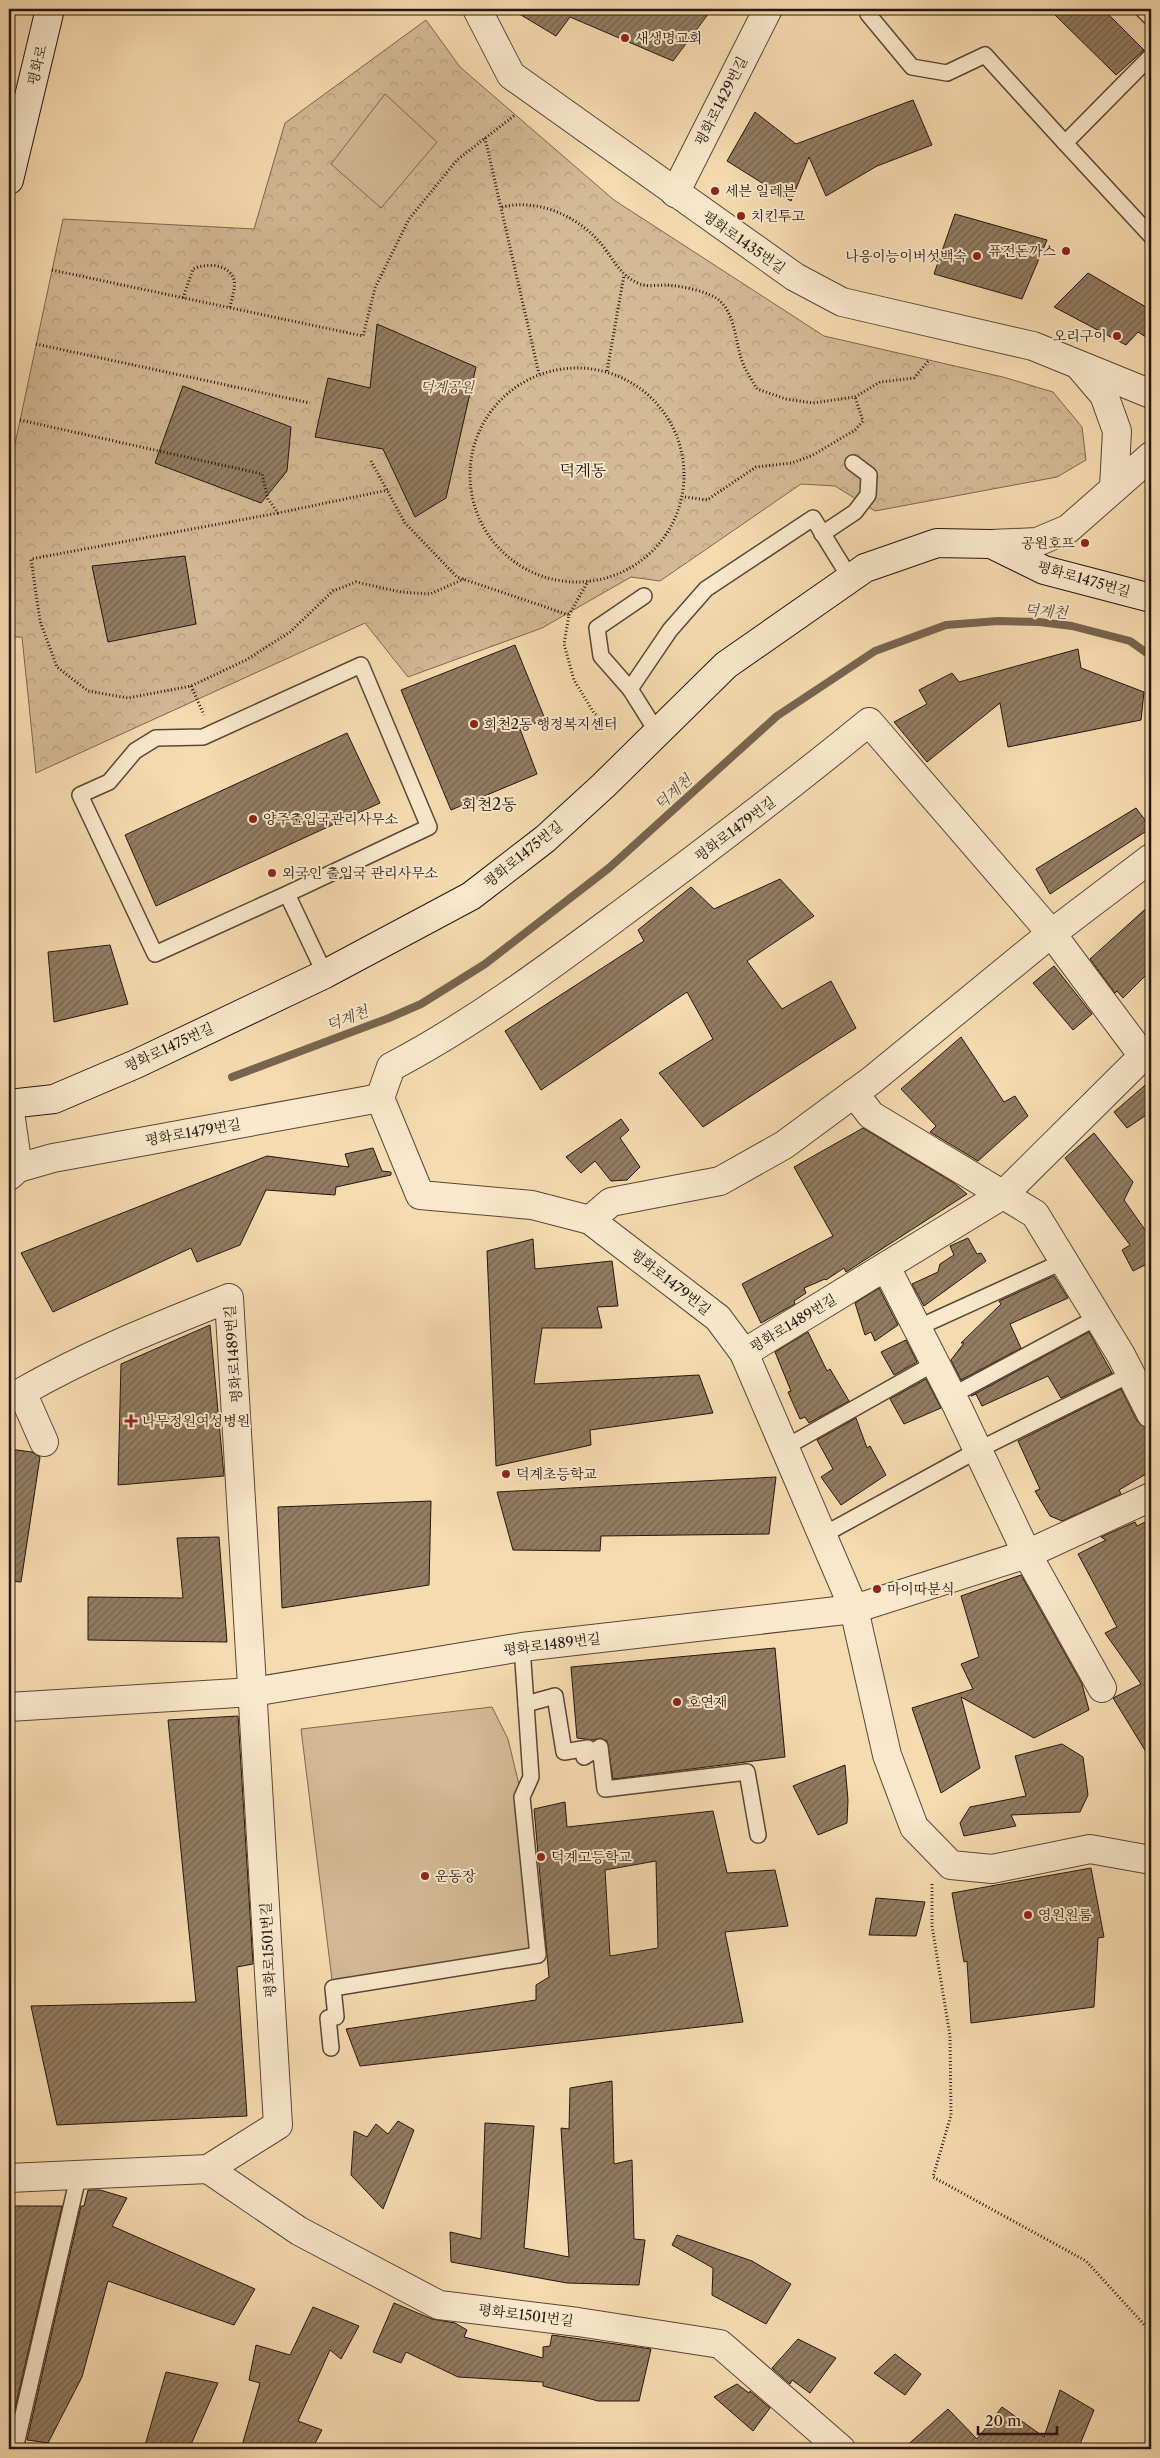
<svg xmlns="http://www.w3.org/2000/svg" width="1160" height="2458" viewBox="0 0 1160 2458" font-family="'Libre Caslon Text','Noto Serif KR',serif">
	<defs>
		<pattern id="park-crowns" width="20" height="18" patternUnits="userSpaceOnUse" patternTransform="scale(1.25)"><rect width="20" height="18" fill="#d3b994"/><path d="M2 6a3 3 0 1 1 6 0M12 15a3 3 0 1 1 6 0" fill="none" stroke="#b59e7e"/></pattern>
		<pattern id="building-hatch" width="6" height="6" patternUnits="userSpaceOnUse" patternTransform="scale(1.25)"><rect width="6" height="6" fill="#927c62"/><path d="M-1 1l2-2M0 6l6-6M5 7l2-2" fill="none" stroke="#77644f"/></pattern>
	</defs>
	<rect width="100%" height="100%" fill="#f6dbb0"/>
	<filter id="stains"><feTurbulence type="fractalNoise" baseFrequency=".004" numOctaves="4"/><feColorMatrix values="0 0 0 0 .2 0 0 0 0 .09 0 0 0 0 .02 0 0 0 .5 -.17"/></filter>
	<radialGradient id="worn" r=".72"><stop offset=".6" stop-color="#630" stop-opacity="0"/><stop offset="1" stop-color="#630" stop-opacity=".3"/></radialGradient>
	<path fill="url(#park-crowns)" stroke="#7c6751" d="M426 20 460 67 614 200 824 336 1003 377 1053 392 1082 427 1086 460 1057 477 875 511 835 486 801 484 660 581 631 577 542 628 408 677 365 623 36 773 22 637H9V472L63 219 254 229 285 123Z"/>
	<g fill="#d3b994" stroke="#7c6751">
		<path d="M385 94 437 142 381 208 331 164Z"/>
		<path d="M492 1707 508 1739 522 1797 538 1955 333 1988 301 1729Z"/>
	</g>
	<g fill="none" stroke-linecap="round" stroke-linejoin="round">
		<path stroke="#78644e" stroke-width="8" d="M232 1077 389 1018 421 1004 485 964 609 868 777 716 875 651 946 625 998 621 1039 622 1072 626 1130 641 1151 656"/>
	</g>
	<g fill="url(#building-hatch)" stroke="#26150e" fill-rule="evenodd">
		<path d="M511 9H712L673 61 570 17 556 36Z"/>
		<path d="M1049 9H1103L1144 50 1116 75Z"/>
		<path d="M913 100 932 145 877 166 826 196 809 157 791 201 727 161 755 112 796 144Z"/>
		<path d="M955 214 1047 240 1022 299 934 274Z"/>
		<path d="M1088 273 1151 310V340L1138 332 1126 345 1054 307Z"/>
		<path d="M377 324 476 367 446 498 415 517 383 449 315 437 328 378 370 388Z"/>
		<path d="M183 386 291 427 287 471 261 503 155 463Z"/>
		<path d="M185 556 196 624 108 642 92 566Z"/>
		<path d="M515 645 545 719 520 729 537 774 451 810 401 690Z"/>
		<path d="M1078 649 1081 668 1144 692 1141 720 1008 747 1000 703 927 762 894 722 927 704 919 690 952 673 959 682Z"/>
		<path d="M347 733 380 803 156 906 125 835Z"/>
		<path d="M1136 808 1151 828 1050 894 1036 869Z"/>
		<path d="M780 879 814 916 747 961 782 1009 831 981 856 1028 703 1127 659 1073 713 1039 687 992 541 1090 505 1031 644 941 638 930 691 887 714 909Z"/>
		<path d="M1151 904V970L1123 998 1117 991 1115 993 1090 959Z"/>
		<path d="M110 945 128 1004 54 1022 48 952Z"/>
		<path d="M1054 966 1092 1014 1073 1030 1033 983Z"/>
		<path d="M961 1037 1004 1102 1015 1096 1028 1116 978 1161 930 1132 936 1126 901 1089Z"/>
		<path d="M1151 1080V1112L1127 1128 1114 1112Z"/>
		<path d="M621 1119 629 1130 620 1138 640 1167 627 1180 611 1181 595 1161 581 1173 566 1157Z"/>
		<path d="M863 1128 954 1183 967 1194 846 1272 844 1268 826 1280 825 1279 804 1288 806 1293 794 1301 795 1304 761 1323 742 1284 833 1236 794 1167Z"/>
		<path d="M1094 1133 1133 1182 1124 1200 1148 1234 1151 1233V1274L1145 1265 1133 1271 1122 1250 1130 1245 1065 1158Z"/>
		<path d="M373 1148 382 1171 391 1172V1175L336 1187 335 1195 266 1190 240 1245 197 1262 191 1248 53 1312 21 1253 267 1156 349 1167 345 1154Z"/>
		<path d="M968 1238 977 1254 981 1253 986 1261 924 1306 912 1284 938 1272 940 1264 954 1255 950 1246Z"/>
		<path d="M533 1239 535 1269 612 1261 618 1306 597 1307 602 1328H542L534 1384 699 1375 713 1413 590 1430 591 1445 496 1466 487 1251Z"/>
		<path d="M1054 1276 1068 1298 1010 1324 1021 1348 961 1380 951 1360 964 1343H961L1001 1304 999 1301Z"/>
		<path d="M879 1288 898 1325 875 1341 871 1332 865 1335 855 1303Z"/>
		<path d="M210 1325 224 1476 118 1485 121 1364Z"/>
		<path d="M808 1332 827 1371 830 1369 849 1401 809 1423 805 1417 800 1419 788 1392 791 1391 775 1352Z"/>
		<path d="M1089 1332 1112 1373 1061 1398 1048 1376 982 1406 976 1394 971 1396Z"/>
		<path d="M906 1340 917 1362 894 1375 881 1352Z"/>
		<path d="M926 1379 941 1408 904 1424 890 1399Z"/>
		<path d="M1121 1389 1137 1421 1147 1429 1151 1438V1471L1119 1490 1121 1494 1062 1521 1050 1516 1035 1491 1040 1489 1018 1441Z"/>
		<path d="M856 1418 867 1448 870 1446 886 1475 841 1505 821 1477 833 1469 817 1440Z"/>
		<path d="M9 1449 32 1452 40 1457 21 1582 9 1581Z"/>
		<path d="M776 1477 769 1534 601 1536 600 1551 513 1550 497 1492Z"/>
		<path d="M431 1501 429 1585 282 1608 278 1507Z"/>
		<path d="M1151 1519V1760L1113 1698 1141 1684 1105 1633 1117 1627 1078 1554 1106 1540 1101 1537 1135 1522 1137 1526Z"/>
		<path d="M219 1537 227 1642 88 1640V1597L183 1598 177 1538Z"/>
		<path d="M1021 1575 1082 1684 1089 1710 1034 1738 961 1697 980 1768 941 1793 912 1708 973 1689 961 1664 979 1657 961 1596Z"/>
		<path d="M775 1648 785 1757 613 1779 607 1741 600 1738 593 1740 577 1738 571 1667Z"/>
		<path d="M238 1716 253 1964 237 1967 247 2116 57 2125 31 2006 196 2002 168 1720Z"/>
		<path d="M1062 1744 1083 1757 1088 1795 1080 1812 1011 1815 1016 1826 964 1836 960 1823 970 1807 1026 1796 1015 1756Z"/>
		<path d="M845 1765 848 1800 847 1823 818 1835 793 1786Z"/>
		<path d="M565 1802 567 1827 713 1811 727 1873 775 1870 788 1926 725 1932 743 2022 360 2066 346 2029 536 2000V1985L549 1977 534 1809ZM656 1861 658 1948 610 1956 605 1870Z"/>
		<path d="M1091 1868 1104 1937 1098 1938 1094 2007 971 2023 967 1961 964 1962 952 1893Z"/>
		<path d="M876 1898 925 1902 916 1936 869 1935Z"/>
		<path d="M612 2081 614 2164 632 2160 634 2239 645 2240 639 2285 567 2283 451 2262 450 2232 481 2239 485 2123 534 2126 524 2248 569 2257 561 2128 569 2129 570 2088Z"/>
		<path d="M398 2121 414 2130 383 2209 351 2175 354 2131 367 2137 376 2124 388 2134Z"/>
		<path d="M88 2190H100L127 2198 112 2226 255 2289 234 2325 108 2281 82 2377 48 2443 27 2440 81 2206H84Z"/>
		<path d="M9 2206H62L9 2434Z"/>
		<path d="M677 2235 752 2261 791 2284 766 2324 712 2295 713 2268 672 2245Z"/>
		<path d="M394 2303 432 2319 455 2323 467 2330 464 2337 543 2358V2347L550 2346 552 2335 651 2349 639 2401H598L543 2386V2382L458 2377 406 2352 401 2363 373 2352Z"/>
		<path d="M313 2307 359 2326 341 2359 330 2350 298 2421 322 2430 312 2449H241L260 2383 249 2380 256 2345 290 2355Z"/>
		<path d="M798 2339 836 2358 810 2393 792 2380 790 2384 772 2368Z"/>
		<path d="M895 2354 921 2374 905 2395 874 2373Z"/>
		<path d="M166 2372 218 2383 189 2449H144Z"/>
		<path d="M737 2384 749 2393 750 2391 770 2408 753 2431 714 2397Z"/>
		<path d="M1060 2390 1094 2410 1078 2449H903L948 2409 977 2439 1002 2407 1044 2437Z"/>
	</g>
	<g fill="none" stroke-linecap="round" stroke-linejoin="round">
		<g stroke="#5a4636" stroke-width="18">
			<g id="lane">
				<path d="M869 9 868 14 912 67 947 73 985 55 1065 143"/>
				<path d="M1142 9 1151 18"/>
				<path d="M1151 56 1065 143 1151 236"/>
				<path d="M822 534 855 512 868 495 869 475 853 463"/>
				<path d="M630 689 601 656 597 628 644 596"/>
				<path d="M657 732 630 689 670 630 706 589 813 518 850 578"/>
				<path d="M287 894 429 827 361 665 203 737 156 738 135 751 109 782 80 795 155 954 287 894 325 974"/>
				<path d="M917 1328 1064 1261"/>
				<path d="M951 1396 1098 1317"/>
				<path d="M784 1448 935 1363"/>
				<path d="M823 1535 978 1450 1131 1374"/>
				<path d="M526 1704 555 1696 564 1752 588 1748 584 1757 600 1747 605 1789 747 1772 758 1835"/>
				<path d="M331 2048 328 2018 336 2017 333 1988 538 1955 522 1797 531 1777 522 1647"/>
				<path d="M15 2449 79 2173"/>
			</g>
		</g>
		<g stroke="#5a4636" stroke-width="30">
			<g id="street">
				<path d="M477 9 511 75 795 277 842 302 1033 346 1151 394"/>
				<path d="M675 193 768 9"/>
				<path d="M1081 368 1104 395 1117 431 1114 487"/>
				<path d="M991 544 1037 542 1068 529 1151 456"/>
				<path d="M854 1093 871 1115 1035 1214 1121 1355 1151 1414"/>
				<path d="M380 1098 391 1067C471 1025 545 970 618 916 703 853 787 789 869 722L1052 934 1143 1056 1004 1194 744 1353 854 1609 887 1755 914 1827 951 1865 992 1869 1090 1849 1151 1860"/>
				<path d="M9 1105 18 1168"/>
				<path d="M9 1176 18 1168 53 1158 380 1098 420 1195 532 1205 590 1220 611 1202 720 1181 784 1145 872 1080 1043 940 1151 858"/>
				<path d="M590 1220 718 1318 744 1353"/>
				<path d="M886 1267 957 1406 1027 1554 1102 1688"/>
				<path d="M9 1707 253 1692 522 1647 854 1609 1027 1554 1151 1497"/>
				<path d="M208 2169 299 2231 439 2305 578 2322 720 2344 841 2449"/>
				<path d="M9 2178 208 2169 278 2125 229 1298C159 1326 88 1354 22 1392L44 1442"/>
			</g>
		</g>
		<g stroke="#26150e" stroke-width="30">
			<g id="secondary">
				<path d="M9 180 50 9"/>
				<path d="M9 1104 54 1099 136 1064 325 974 471 896 545 839 603 786 726 665 865 568 937 543 991 544 1044 570 1151 598"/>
			</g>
		</g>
		<g stroke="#26150e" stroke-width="3" stroke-dasharray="1 2.5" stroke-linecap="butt">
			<path d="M485 138 539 374"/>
			<path d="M502 207C539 198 580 217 603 246 614 261 622 277 640 284 648 287 658 285 667 285 681 286 710 291 721 302 737 319 735 346 744 366 748 374 753 382 757 389L786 399 813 403 855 397 880 382 914 378 929 360"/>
			<path d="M52 270 363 336 375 288 409 219 457 160 515 115"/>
			<path d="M183 298 193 269C205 263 229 263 234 280 236 288 231 300 230 308"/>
			<path d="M36 344 310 403"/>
			<circle cx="577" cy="475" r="107"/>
			<path d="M607 371 624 275"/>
			<path d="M20 420 262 474 268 499 278 513 388 490"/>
			<path d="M371 461 405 523 457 577 569 615 564 644 574 680 594 713 612 728"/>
			<path d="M685 497 707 500 756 467 792 463 813 455 855 430 863 421 855 397"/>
			<path d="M278 513 31 559 40 621 57 667 88 691 128 698 191 686 246 660 290 632 333 591 356 582 401 592 430 594 464 579"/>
			<path d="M569 615 588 581"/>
			<path d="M191 686 204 715"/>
			<path d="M932 1884V1926L950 2036 951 2115 933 2177 1086 2261 1151 2332"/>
		</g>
		<use href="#lane" stroke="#f9e8cc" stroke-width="15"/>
		<use href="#street" stroke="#f9e8cc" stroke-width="28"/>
		<use href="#secondary" stroke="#f9e8cc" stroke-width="28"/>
	</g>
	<g fill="#8f2418" stroke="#f9e8cc" stroke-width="2">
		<circle cx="625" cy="38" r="5"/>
		<circle cx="715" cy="191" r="5"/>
		<circle cx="741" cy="216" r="5"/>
		<circle cx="1066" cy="251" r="5"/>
		<circle cx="977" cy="256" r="5"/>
		<circle cx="1117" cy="336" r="5"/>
		<circle cx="1085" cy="543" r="5"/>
		<circle cx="474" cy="724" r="5"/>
		<circle cx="253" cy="819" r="5"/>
		<circle cx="272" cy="873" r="5"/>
		<path d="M128.5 1413.5h5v5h5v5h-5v5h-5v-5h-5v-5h5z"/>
		<circle cx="506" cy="1474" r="5"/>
		<circle cx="877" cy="1589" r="5"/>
		<circle cx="677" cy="1702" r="5"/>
		<circle cx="541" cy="1857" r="5"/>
		<circle cx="425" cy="1876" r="5"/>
		<circle cx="1028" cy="1915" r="5"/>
	</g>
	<g text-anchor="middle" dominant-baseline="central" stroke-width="4" stroke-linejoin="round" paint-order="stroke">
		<g font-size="14" fill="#26150e" stroke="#f9e8cc" text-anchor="start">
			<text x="635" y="38">새생명교회</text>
			<text x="725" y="191">세븐 일레븐</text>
			<text x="751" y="216">치킨투고</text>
			<text x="1056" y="251" text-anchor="end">퓨전돈까스</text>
			<text x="967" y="256" text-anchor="end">나응이능이버섯백숙</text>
			<text x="1107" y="336" text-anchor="end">오리구이</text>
			<text x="1075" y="543" text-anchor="end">공원호프</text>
			<text x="484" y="724">회천2동 행정복지센터</text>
			<text x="263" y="819">양주출입국관리사무소</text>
			<text x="282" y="873">외국인 출입국 관리사무소</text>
			<text x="142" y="1421">나무정원여성병원</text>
			<text x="516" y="1474">덕계초등학교</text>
			<text x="887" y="1589">마이따분식</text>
			<text x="687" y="1702">호연재</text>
			<text x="551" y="1857">덕계고등학교</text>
			<text x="435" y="1876">운동장</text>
			<text x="1038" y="1915">영원원룸</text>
		</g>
		<g font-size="14" fill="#26150e" stroke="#f9e8cc">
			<text transform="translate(37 65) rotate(-76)">평화로</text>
			<text transform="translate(721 101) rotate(-63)">평화로1429번길</text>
			<text transform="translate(744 242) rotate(35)">평화로1435번길</text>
			<text transform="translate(1084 579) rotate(16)">평화로1475번길</text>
			<text transform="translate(735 829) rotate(-37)">평화로1479번길</text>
			<text transform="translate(523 854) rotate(-39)">평화로1475번길</text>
			<text transform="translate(169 1047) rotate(-25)">평화로1475번길</text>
			<text transform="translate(193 1132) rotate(-10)">평화로1479번길</text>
			<text transform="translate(671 1282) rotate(38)">평화로1479번길</text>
			<text transform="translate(793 1323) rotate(-31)">평화로1489번길</text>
			<text transform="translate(233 1354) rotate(-94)">평화로1489번길</text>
			<text transform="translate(552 1644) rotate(-7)">평화로1489번길</text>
			<text transform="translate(268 1950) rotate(-93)">평화로1501번길</text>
			<text transform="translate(526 2315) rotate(7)">평화로1501번길</text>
		</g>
		<g font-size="14" font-style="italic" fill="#5a4636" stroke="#f9e8cc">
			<text x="447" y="387">덕계공원</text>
		</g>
		<g font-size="15" font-style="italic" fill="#5d4939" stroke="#f9e8cc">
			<text transform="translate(1046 611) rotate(4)">덕계천</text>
			<text transform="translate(673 792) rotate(-42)">덕계천</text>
			<text transform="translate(347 1018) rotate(-21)">덕계천</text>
		</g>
		<g font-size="16" fill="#26150e" stroke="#f9e8cc">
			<text x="583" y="470">덕계동</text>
			<text x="489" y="804">회천2동</text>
		</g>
	</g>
	<rect width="1160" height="2458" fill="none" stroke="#f6dbb0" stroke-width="30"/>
	<rect x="10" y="10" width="1140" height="2438" fill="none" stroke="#26150e" stroke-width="2.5"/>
	<rect x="15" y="15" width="1130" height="2428" fill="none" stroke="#26150e"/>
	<path d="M978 2426v8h79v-8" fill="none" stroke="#26150e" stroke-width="2.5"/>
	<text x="985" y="2426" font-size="15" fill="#26150e" stroke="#f9e8cc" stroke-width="4" paint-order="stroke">20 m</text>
	<rect width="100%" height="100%" filter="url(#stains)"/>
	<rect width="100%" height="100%" fill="url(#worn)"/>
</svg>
